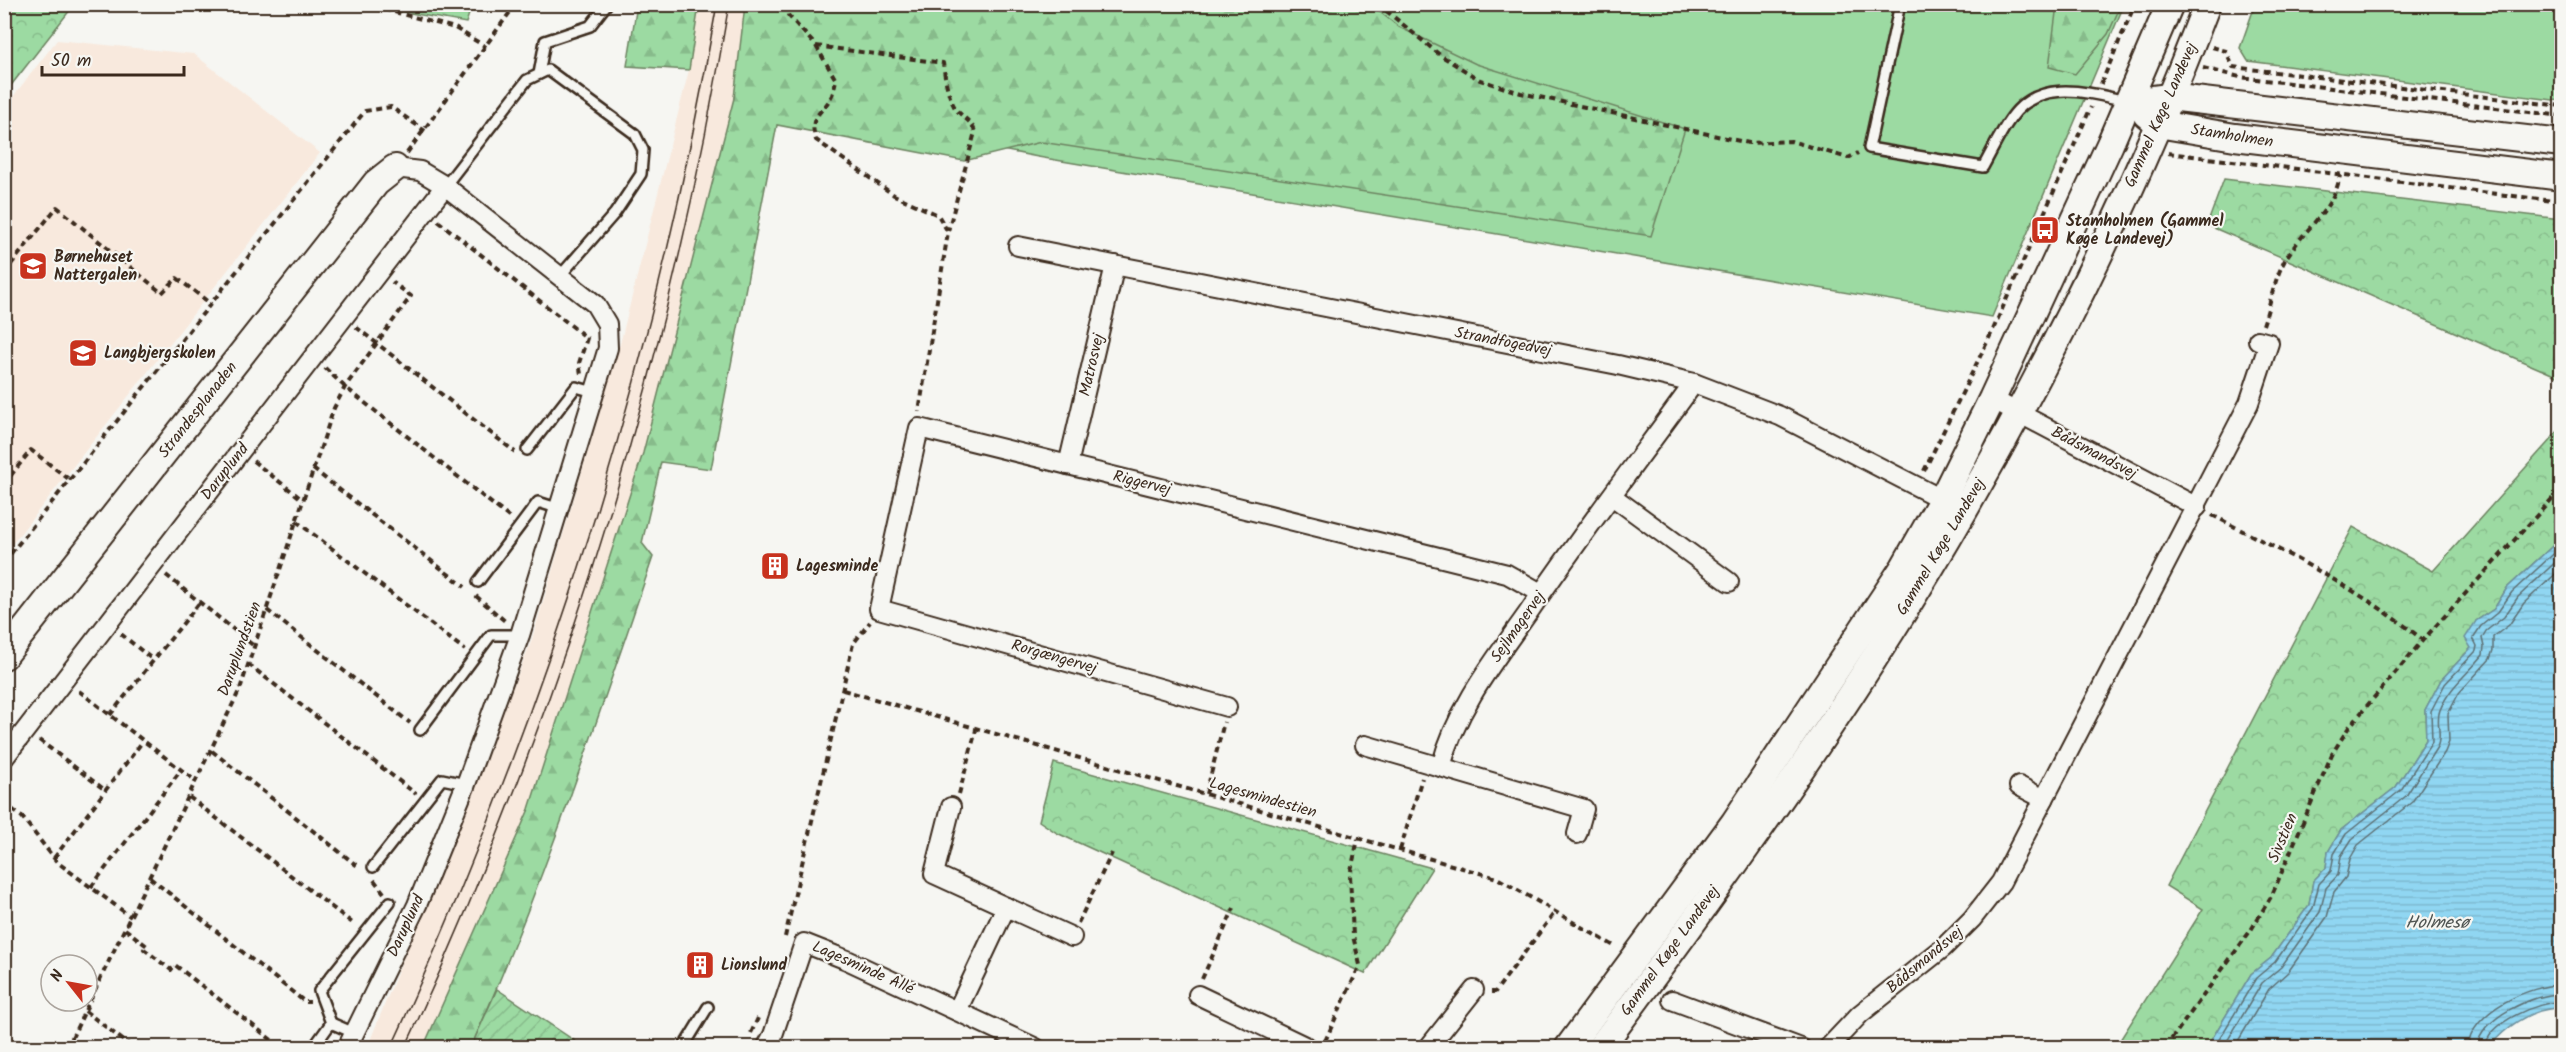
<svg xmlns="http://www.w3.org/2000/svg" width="2566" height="1052" viewBox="0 0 2566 1052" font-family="Kalam,sans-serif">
	<defs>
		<pattern id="forest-firs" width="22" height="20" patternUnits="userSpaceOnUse" patternTransform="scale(1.5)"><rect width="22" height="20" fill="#9cdaa2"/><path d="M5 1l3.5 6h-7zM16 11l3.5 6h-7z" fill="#87bb8b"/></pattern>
		<pattern id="park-crowns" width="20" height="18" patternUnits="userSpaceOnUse" patternTransform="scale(1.5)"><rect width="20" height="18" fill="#9cdaa2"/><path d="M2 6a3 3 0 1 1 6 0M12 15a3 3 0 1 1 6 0" fill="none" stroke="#87bb8b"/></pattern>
		<pattern id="garden-furrows" width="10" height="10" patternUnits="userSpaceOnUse" patternTransform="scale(1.5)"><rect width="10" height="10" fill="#9cdaa2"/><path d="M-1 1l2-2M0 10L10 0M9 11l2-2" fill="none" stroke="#87bb8b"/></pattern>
		<pattern id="water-rules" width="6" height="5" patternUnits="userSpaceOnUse" patternTransform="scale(1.5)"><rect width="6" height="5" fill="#90d6f2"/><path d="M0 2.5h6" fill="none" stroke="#7db8cf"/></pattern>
	</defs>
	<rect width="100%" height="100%" fill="#f6f6f2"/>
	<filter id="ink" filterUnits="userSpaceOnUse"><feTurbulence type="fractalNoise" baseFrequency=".0167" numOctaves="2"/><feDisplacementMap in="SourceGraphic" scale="12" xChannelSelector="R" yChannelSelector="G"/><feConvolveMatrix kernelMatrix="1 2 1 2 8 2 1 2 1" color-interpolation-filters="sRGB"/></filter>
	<g filter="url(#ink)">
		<g fill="#f8e9dd">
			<path d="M699 5H748L734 98 643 453 529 809 423 1047 367 1048 531 642 620 344 689 70Z"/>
			<path d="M57 40 194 54 320 153 5 553V107Z"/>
		</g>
		<g fill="#9cdaa2" stroke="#6c8260" stroke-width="1.5">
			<path d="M749 5H2124L1992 317 1038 157 734 98Z"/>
			<path d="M2255 5H2561V101L2248 61 2240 48Z"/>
		</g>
		<g fill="url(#forest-firs)" stroke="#6c8260" stroke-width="1.5">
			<path d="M637 5H699L689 70 627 66Z"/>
			<path d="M745 5H1371L1399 27 1476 64 1685 129 1651 236 1041 142 964 161 777 125 711 469 661 462 642 543 653 557C596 723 542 888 471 1047L423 1048 529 809 643 453 734 98Z"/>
			<path d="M2057 5H2121L2108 34 2075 74 2049 67Z"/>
		</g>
		<g fill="url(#park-crowns)" stroke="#6c8260" stroke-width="1.5">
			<path d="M5 4 74 5 5 93 4 5Z"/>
			<path d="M365 5 472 4V5L466 23Z"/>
			<path d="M2224 179 2561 219V378L2207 225Z"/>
			<path d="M2561 428V538L2507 588 2494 609 2476 621 2471 648 2441 680 2425 710 2426 740 2396 787 2341 830 2328 852 2326 868 2313 881 2309 905 2271 958 2251 974 2207 1047 2115 1048 2203 909 2166 886 2353 527 2433 571Z"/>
			<path d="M1054 763 1432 868 1365 974 1057 833 1039 821Z"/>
		</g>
		<path fill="url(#garden-furrows)" stroke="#6c8260" stroke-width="1.5" d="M497 989 584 1047H471Z"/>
		<path fill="url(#water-rules)" stroke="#6e919d" stroke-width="1.5" d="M2561 538V1008C2531 1008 2508 1025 2489 1047H2207L2251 974 2271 958 2309 905 2313 881 2326 868 2328 852 2341 830 2396 787 2426 740 2425 710 2441 680 2471 648 2465 638 2476 621 2494 609 2507 588Z"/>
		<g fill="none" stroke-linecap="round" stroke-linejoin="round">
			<g stroke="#5d6f73" stroke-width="1.5">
				<path d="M2214 1048 2256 978 2275 962 2313 908 2319 884 2331 871 2334 854 2346 834 2401 790 2432 742 2431 711 2445 684 2476 651 2477 646 2473 638 2481 626 2498 612 2512 592 2562 546"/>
				<path d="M2223 1048 2262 983 2281 967 2320 912 2326 888 2338 875 2341 856 2352 839 2406 796 2437 747C2443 736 2435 722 2440 710 2449 687 2468 674 2483 655L2484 647 2482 638 2486 631 2504 617 2518 597 2562 556"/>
				<path d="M2234 1048 2269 989 2288 972 2327 917 2334 892 2346 877 2350 859 2358 845 2412 802 2445 752 2449 742 2448 714 2459 693 2490 659 2493 650V637L2509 625 2524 603 2562 568"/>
				<path d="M2468 1048C2470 1012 2531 984 2562 985"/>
				<path d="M2477 1048C2479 1018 2535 993 2562 994"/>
				<path d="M2485 1048C2488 1022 2539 1001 2562 1002"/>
			</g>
			<g stroke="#3b2a1e" stroke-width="14">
				<g id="lane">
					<path d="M1900 4 1869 148 1983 167C1992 151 2000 133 2011 118 2039 78 2086 92 2126 101"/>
					<path d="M539 74 545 41 590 26 607 4"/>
					<path d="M445 186 527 80 548 70 635 134 643 150 641 174 615 213 560 276"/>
					<path d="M527 450 576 387 594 392"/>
					<path d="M478 582 538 502 560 509"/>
					<path d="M420 730 491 635H520"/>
					<path d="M373 867 442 779 466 784"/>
					<path d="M331 1023 319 991 390 902"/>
					<path d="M313 1048 331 1023 354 1033"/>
					<path d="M683 1048 708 1007"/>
				</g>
			</g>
			<g stroke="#3b2a1e" stroke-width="22">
				<g id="street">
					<path d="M1018 246 1618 365 1694 383 1780 416 1953 505"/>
					<path d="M1992 399 2197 507"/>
					<path d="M1068 465 1115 265"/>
					<path d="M1612 496 1729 582"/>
					<path d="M1227 707 879 609 919 428 1507 574 1541 593"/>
					<path d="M1365 745 1584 809 1577 834"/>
					<path d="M4 758 445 186"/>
					<path d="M1441 767C1456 709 1494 661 1528 613 1581 535 1638 460 1694 383"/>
					<path d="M2019 786 2044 799"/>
					<path d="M951 807 934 874 1072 937"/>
					<path d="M1198 995 1309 1048"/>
					<path d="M1672 1000 1801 1048"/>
					<path d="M957 1011 1006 907"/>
					<path d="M347 1048 417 905 466 784 520 635 608 348 607 324 595 304 445 186 420 171 395 168"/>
					<path d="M766 1048 773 1035 804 943 847 960 1036 1048"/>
					<path d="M1428 1048 1474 990"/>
					<path d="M1828 1048 1860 1014 1943 948 1972 919 2001 882 2249 403 2269 343 2258 340"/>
				</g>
			</g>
			<g stroke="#3b2a1e" stroke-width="30">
				<g id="secondary">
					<path d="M2153 99 2169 97 2562 143"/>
					<path d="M2146 114 2158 124 2235 137 2562 177"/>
					<path d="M4 656 376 183 395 168"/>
					<path d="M1568 1048 1734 823 1904 567 1942 500 1992 399 2110 144 2170 4"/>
					<path d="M1600 1048C1730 874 1857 697 1965 509 2058 347 2141 178 2207 4"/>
				</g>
			</g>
			<g stroke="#3b2a1e" stroke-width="4" stroke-dasharray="6 4.5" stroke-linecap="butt">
				<path d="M364 4 455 28 486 47"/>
				<path d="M787 4 788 15 816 46 836 80C835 84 834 90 832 95 823 115 807 114 816 140L894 195 938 215 948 232 919 412"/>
				<path d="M1378 4 1440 55 1480 80 1521 93 1749 143 1791 141 1848 158 1858 153"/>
				<path d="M816 46 943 63C945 77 947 93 954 106 960 117 972 120 975 132L948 231"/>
				<path d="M2212 47 2226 51 2233 67 2562 106"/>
				<path d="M2203 68 2240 77 2562 116"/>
				<path d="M2101 84 2135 4"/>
				<path d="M407 153 516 4"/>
				<path d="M2168 153 2562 202"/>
				<path d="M438 221 587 338 579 363 581 374"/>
				<path d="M4 273 57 207 162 293 177 278 211 304"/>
				<path d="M2263 325C2270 305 2274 280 2284 262 2300 232 2335 210 2340 175"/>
				<path d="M356 327 515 452"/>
				<path d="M325 368 345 387 510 518"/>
				<path d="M253 461 303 500"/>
				<path d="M313 469 465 587"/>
				<path d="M1924 471 1992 332 2091 107"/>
				<path d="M4 484 31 450 70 480"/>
				<path d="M2212 515C2285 553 2359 588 2423 640"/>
				<path d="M296 521 465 650"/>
				<path d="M4 562 365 111 391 107 425 131"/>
				<path d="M166 575 254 646"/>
				<path d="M476 596 506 622"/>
				<path d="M267 610 410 723"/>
				<path d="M121 634 153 660"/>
				<path d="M248 664 416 794"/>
				<path d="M843 690 1497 878 1616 947"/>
				<path d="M79 691 197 782"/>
				<path d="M110 715 200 602"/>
				<path d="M39 740 105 790"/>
				<path d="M212 751 360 868"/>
				<path d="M959 794 976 730"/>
				<path d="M1206 794 1224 722"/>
				<path d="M189 797 355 925"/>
				<path d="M4 803 22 817 57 862 131 917"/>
				<path d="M1400 850 1422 778"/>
				<path d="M54 858 143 741"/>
				<path d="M150 878 305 1002H310"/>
				<path d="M374 880 384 893"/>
				<path d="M91 887 181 770"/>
				<path d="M1078 923 1112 853"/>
				<path d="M125 929 147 946 144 949 171 970 175 965 282 1048"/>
				<path d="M785 937 853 644 870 622"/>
				<path d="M1202 979 1234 908"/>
				<path d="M1491 992H1495L1555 912"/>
				<path d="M85 1011 133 1048"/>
				<path d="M751 1033 758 1018"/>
				<path d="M1325 1041 1360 965 1353 936 1350 875 1358 839"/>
				<path d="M67 1048 240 689 334 408 345 387 411 296 392 282"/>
				<path d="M2165 1048 2251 930 2272 895 2332 754 2349 727 2423 640 2562 488"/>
			</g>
			<use href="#lane" stroke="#f6f6f2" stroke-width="9"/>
			<use href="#street" stroke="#f6f6f2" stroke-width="18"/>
			<use href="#secondary" stroke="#f6f6f2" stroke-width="26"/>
			<g stroke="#3b2a1e" stroke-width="1.5">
				<path d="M391 1048C547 711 654 369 717 4"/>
				<path d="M405 1048C560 716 669 365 729 4"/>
			</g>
		</g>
	</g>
	<defs>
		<g id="bus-square" transform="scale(1.5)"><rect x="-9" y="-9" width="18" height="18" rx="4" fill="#c8321e" stroke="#f6f6f2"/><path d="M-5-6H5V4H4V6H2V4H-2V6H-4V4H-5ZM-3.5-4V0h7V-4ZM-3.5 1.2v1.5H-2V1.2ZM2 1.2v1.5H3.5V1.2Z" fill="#fff"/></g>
		<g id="school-square" transform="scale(1.5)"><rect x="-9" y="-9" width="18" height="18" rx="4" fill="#c8321e" stroke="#f6f6f2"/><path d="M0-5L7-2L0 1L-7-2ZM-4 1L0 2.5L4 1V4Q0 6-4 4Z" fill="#fff"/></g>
		<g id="building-square" transform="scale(1.5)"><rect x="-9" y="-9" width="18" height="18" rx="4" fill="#c8321e" stroke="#f6f6f2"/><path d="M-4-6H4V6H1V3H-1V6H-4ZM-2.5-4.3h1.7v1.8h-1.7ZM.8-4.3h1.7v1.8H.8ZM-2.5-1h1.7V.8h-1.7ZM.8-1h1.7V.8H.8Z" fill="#fff"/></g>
	</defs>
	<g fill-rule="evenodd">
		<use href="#bus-square" x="2045" y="230"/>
		<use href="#school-square" x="33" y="266"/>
		<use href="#school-square" x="83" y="353"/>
		<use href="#building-square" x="775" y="566"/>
		<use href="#building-square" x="700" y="965"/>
	</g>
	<g text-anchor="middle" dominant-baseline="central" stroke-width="4.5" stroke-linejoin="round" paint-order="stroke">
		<g font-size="16" fill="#3b2a1e" stroke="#f6f6f2">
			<text transform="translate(2161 115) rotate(-66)">Gammel Køge Landevej</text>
			<text transform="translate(2232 136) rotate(9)">Stamholmen</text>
			<text transform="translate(1503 342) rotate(11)">Strandfogedvej</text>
			<text transform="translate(1092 365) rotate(-77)">Matrosvej</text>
			<text transform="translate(198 410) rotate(-52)">Strandesplanaden</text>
			<text transform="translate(2094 453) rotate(28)">Bådsmandsvej</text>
			<text transform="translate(225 472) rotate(-52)">Daruplund</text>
			<text transform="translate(1142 483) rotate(14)">Riggervej</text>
			<text transform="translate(1941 547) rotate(-59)">Gammel Køge Landevej</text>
			<text transform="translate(1518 627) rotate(-55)">Sejlmagervej</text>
			<text transform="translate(240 649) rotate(-70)">Daruplundstien</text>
			<text transform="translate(1054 657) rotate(16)">Rorgængervej</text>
			<text transform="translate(1263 798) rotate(16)">Lagesmindestien</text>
			<text transform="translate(2283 838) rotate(-67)">Sivstien</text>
			<text transform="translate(406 926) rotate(-65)">Daruplund</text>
			<text transform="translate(1670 951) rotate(-54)">Gammel Køge Landevej</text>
			<text transform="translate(1925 960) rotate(-40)">Bådsmandsvej</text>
			<text transform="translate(863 968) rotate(24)">Lagesminde Allé</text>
		</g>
		<g font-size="16" font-weight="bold" fill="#3b2a1e" stroke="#f6f6f2" text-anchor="start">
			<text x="2066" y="221">Stamholmen (Gammel<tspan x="2066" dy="18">Køge Landevej)</tspan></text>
			<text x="54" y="257">Børnehuset<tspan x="54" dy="18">Nattergalen</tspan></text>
			<text x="104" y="353">Langbjergskolen</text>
			<text x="796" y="566">Lagesminde</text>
			<text x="721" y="965">Lionslund</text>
		</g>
		<g font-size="18" font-style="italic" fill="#505553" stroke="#f6f6f2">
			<text x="2437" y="923">Holmesø</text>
		</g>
	</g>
	<rect width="2566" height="1052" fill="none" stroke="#f6f6f2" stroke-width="24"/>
	<rect x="12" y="12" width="2542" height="1028" fill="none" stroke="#3b2a1e" stroke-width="2" filter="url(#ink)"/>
	<g transform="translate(69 983) rotate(301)"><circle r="28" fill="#f6f6f2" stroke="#aba49d" stroke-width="1.5"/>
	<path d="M0-4.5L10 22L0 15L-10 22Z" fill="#c8321e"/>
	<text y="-9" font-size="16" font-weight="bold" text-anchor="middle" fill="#3b2a1e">N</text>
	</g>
	<path d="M42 66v9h142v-9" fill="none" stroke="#3b2a1e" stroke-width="3"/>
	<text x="51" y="66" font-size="18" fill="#3b2a1e" stroke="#f6f6f2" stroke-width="4.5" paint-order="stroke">50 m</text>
</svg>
